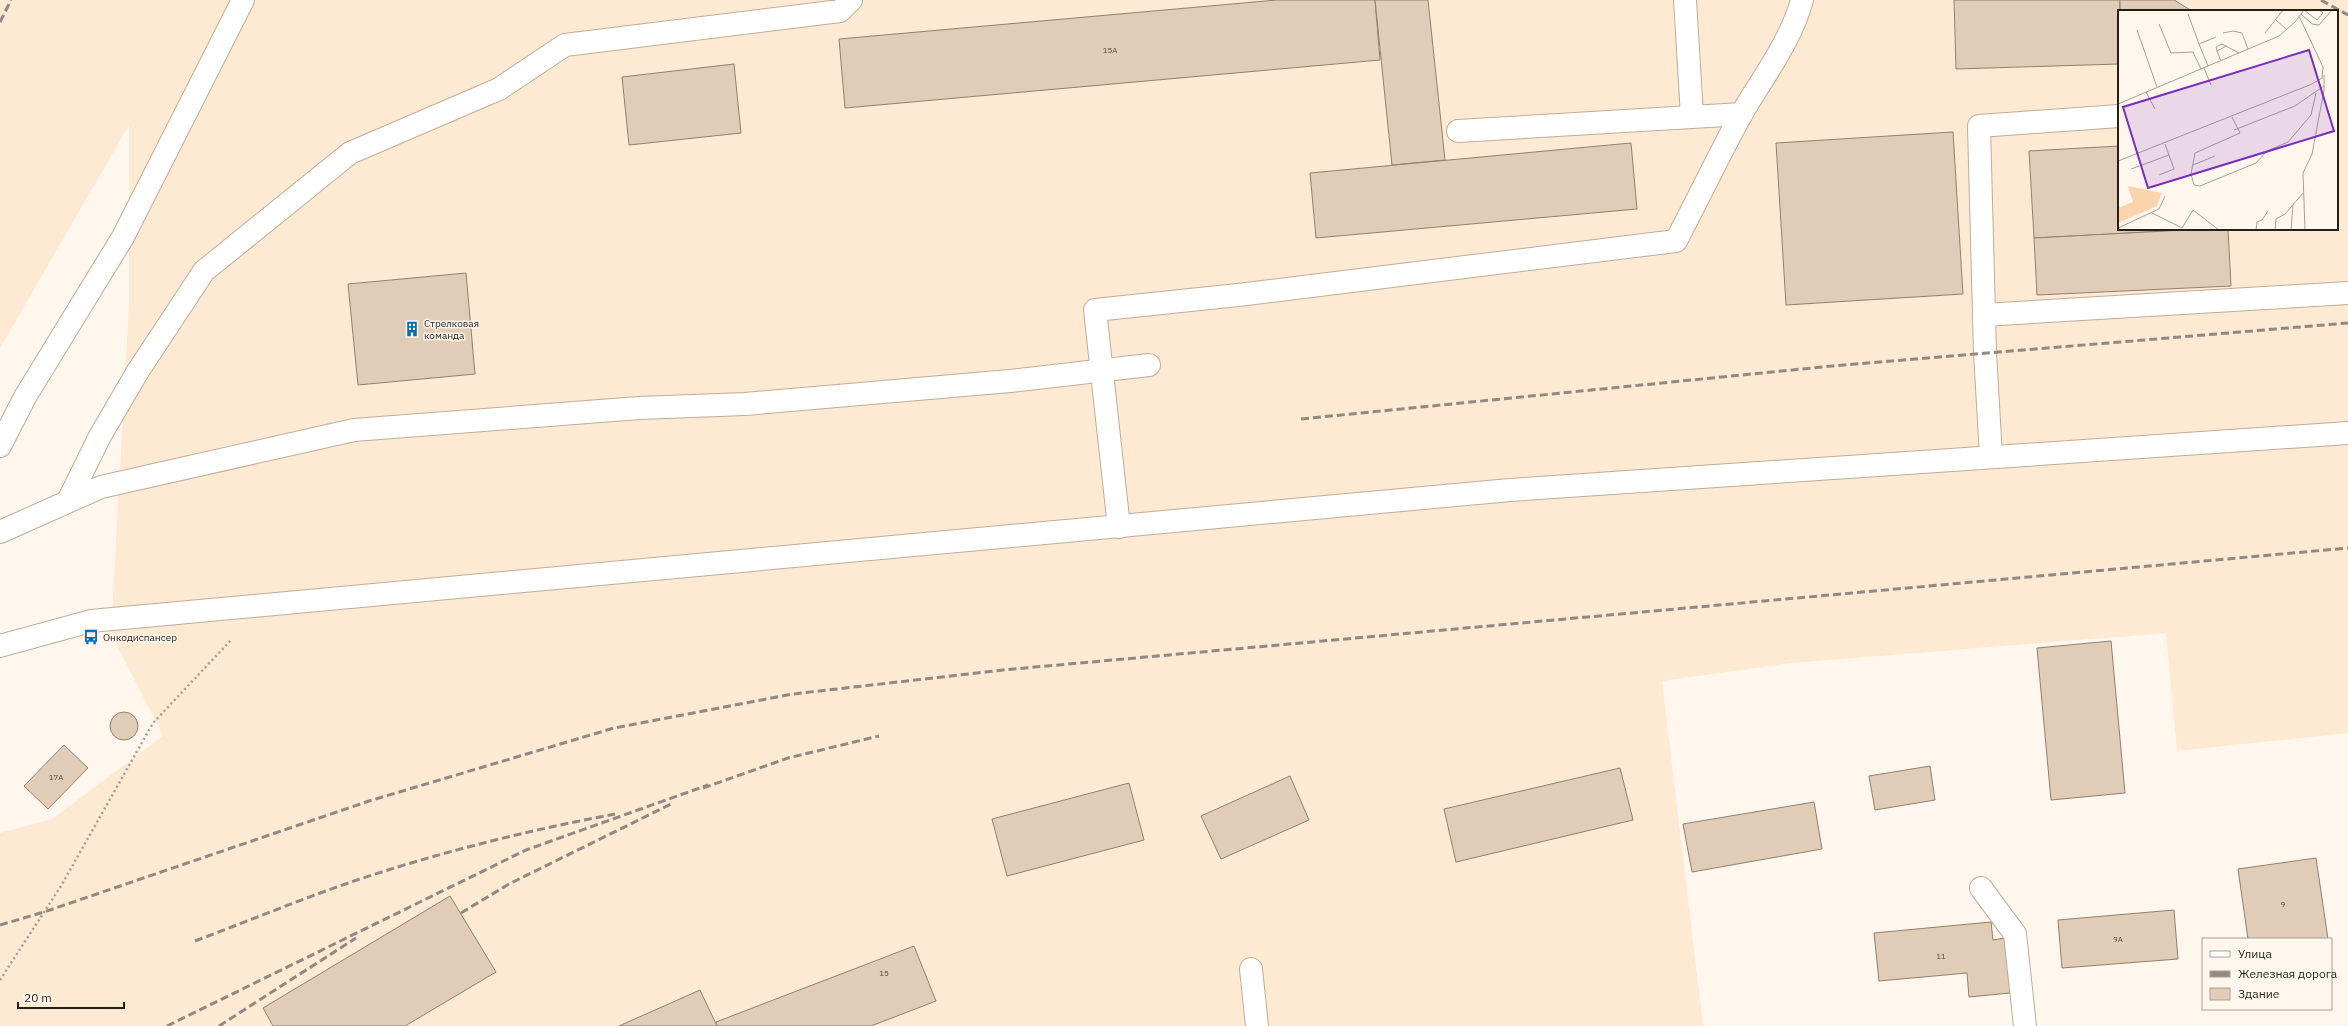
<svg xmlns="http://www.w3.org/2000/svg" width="2348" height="1026" viewBox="0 0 2348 1026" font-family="'IBM Plex Sans',sans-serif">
	<rect width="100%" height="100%" fill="#fff6ee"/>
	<path fill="#fee9d2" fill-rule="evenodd" d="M0 0H2348V733L2177 751 2166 633 1791 663 1662 681 1703 1026H0V833L52 819 163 736 111 633 129 304V125L0 348ZM2119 11H2337V229H2119Z"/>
	<g fill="#e1ccb7" stroke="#93806c">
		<path d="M1277 0H1375L1380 60 845 108 839 39Z"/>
		<path d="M1375 0H1428L1445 160 1392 165Z"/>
		<path d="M1954 0H2120L2119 64 1956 69Z"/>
		<path d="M2120 0H2174L2192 11H2120Z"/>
		<path d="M734 64 741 133 629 145 622 77Z"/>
		<path d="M1953 132 1963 294 1786 305 1776 143Z"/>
		<path d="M1631 143 1637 209 1316 238 1310 173Z"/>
		<path d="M2119 146V229H2204L2034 238 2029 151Z"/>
		<path d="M2204 229H2228L2231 286 2037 295 2034 238Z"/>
		<path d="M466 273 475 374 358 385 348 284Z"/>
		<path d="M2111 641 2125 793 2051 800 2037 648Z"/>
		<circle cx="124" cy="726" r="14"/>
		<path d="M64 745 88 768 48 809 24 786Z"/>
		<path d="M1930 766 1935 800 1875 810 1869 776Z"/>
		<path d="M1620 768 1633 820 1456 862 1444 809Z"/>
		<path d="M1290 776 1309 820 1221 859 1201 816Z"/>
		<path d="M1129 783 1144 840 1007 876 992 819Z"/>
		<path d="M1814 802 1822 849 1692 872 1683 824Z"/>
		<path d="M2316 858 2328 939H2248L2238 869Z"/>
		<path d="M450 896 496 972 405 1026H273L263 1008Z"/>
		<path d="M2174 910 2178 959 2062 968 2058 920Z"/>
		<path d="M1991 922 1993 940 2005 938 2010 993 1969 997 1967 973 1879 981 1874 933Z"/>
		<path d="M914 946 936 1001 871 1026H717L716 1022Z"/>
		<path d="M700 990 717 1026H619Z"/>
	</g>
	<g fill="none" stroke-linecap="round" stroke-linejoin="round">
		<g stroke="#c1ac98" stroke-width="24">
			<g id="minor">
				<path d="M1685 0 1692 116"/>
				<path d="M1458 131 1742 114"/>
				<path d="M1984 315 2348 293"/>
				<path d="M0 446 25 397 123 237 243 0"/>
				<path d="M1991 456 1985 353 1979 126 2119 116"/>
				<path d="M68 501 100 436 138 371 204 271 350 153 499 89 565 45 840 11 851 0"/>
				<path d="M1119 527 1095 310 1238 295 1676 241C1698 199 1719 155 1742 113 1763 77 1791 41 1802 0"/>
				<path d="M0 532 101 487 354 430 639 408 745 404 1010 381 1149 365"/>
				<path d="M0 646 91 621 1510 490 2348 433"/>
				<path d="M1981 888 2015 934 2025 1026"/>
				<path d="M1251 969 1257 1026"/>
			</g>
		</g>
		<path stroke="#a69e96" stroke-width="2.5" stroke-dasharray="2 3" stroke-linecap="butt" d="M0 980 61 886 153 723 232 639"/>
		<use href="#minor" stroke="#fff" stroke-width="22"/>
		<g stroke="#928a82" stroke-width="3" stroke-dasharray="8 4" stroke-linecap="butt">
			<path d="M2321 0 2348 15"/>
			<path d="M0 22 11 0"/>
			<path d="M1301 419 1832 366 2348 323"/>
			<path d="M703 788 788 758 879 736"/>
			<path d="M461 913 509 884 673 803"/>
			<path d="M0 925 44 912 369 801 614 728 793 694 1003 670 2348 548"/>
			<path d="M195 941C251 920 306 897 363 878 445 851 530 830 615 814"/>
			<path d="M167 1026 526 850 708 785"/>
			<path d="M219 1026 356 938"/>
		</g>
	</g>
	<defs>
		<g id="building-bare" transform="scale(1.2)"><path d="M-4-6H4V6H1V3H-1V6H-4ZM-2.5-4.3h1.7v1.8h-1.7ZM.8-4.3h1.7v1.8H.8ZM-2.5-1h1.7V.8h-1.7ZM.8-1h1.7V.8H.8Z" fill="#0070bb" stroke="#fff6ee" stroke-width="2.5" paint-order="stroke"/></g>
		<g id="bus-bare" transform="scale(1.2)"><path d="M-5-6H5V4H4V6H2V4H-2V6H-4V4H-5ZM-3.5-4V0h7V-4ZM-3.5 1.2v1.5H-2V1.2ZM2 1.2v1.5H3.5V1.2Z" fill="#0070bb" stroke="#fff6ee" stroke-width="2.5" paint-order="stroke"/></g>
	</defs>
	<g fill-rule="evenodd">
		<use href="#building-bare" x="412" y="329"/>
		<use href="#bus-bare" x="91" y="637"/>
	</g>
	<g text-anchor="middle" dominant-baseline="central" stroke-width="3" stroke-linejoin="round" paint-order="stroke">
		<g font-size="8" fill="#554a3f">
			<text x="1110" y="50">15А</text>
			<text x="56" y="777">17А</text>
			<text x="2283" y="904">9</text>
			<text x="2118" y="939">9А</text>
			<text x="1941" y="956">11</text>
			<text x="884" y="973">15</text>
		</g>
		<g font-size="10" fill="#261f17" stroke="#fff6ee" text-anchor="start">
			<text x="424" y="323">Стрелковая<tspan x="424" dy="12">команда</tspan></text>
			<text x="103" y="637">Онкодиспансер</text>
		</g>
	</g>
	<g transform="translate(2118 10)">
		<rect width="220" height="220" fill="#fff6ee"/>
		<path d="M10 176 44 183 39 196 0 213V198L15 192Z" fill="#fbd4ab"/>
		<path fill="none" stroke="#a8a098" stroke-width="1" d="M186 0 199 10 205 3 201 0M70 4 81 34M183 4 194 14 201 15 214 0M158 10 169 20M41 14 53 43 75 42 83 59M19 20 39 77M105 23 115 21 124 23 130 39M147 23 165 0M99 41 98 37 104 34 108 36M103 51 99 41 108 36 121 43M90 56 81 34 98 27M86 58 93 75M28 82 37 99M0 94 161 26 177 12 186 0M114 107 122 123 77 143 73 164 76 175 82 176 138 153 149 141 170 132 193 105 198 83M116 120 177 96 206 76M0 151 194 74 204 68 205 57 181 6M75 155 97 146M13 159 51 145M41 165 56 159 47 134M34 203 64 218 75 200 101 220M0 218 41 199 47 186M138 220 139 212 144 210 150 201M157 220 158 209 167 204 185 183M173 220 175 195M187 220 185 163 194 144 206 80V65"/>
		<path fill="#7b2cbf" fill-opacity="0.15" stroke="#7b2cbf" stroke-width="2" d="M191 40 216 121 30 178 5 97Z"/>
		<rect width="220" height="220" fill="none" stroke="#261f17" stroke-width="2"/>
	</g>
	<rect x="2202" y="938" width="130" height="72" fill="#fff6ee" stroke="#a8a098"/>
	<rect x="2210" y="951" width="20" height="6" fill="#ffffff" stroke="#a8a098"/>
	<text x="2238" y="958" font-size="12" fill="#261f17">Улица</text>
	<rect x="2210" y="971" width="20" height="6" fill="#928a82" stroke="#a8a098"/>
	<text x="2238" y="978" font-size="12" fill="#261f17">Железная дорога</text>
	<rect x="2210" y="988" width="20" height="12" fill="#e1ccb7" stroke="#a8a098"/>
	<text x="2238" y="998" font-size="12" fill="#261f17">Здание</text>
	<path d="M18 1002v6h106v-6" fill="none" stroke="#261f17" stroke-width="2"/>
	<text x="24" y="1002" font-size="12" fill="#261f17" stroke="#fff6ee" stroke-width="3" paint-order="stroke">20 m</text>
</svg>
